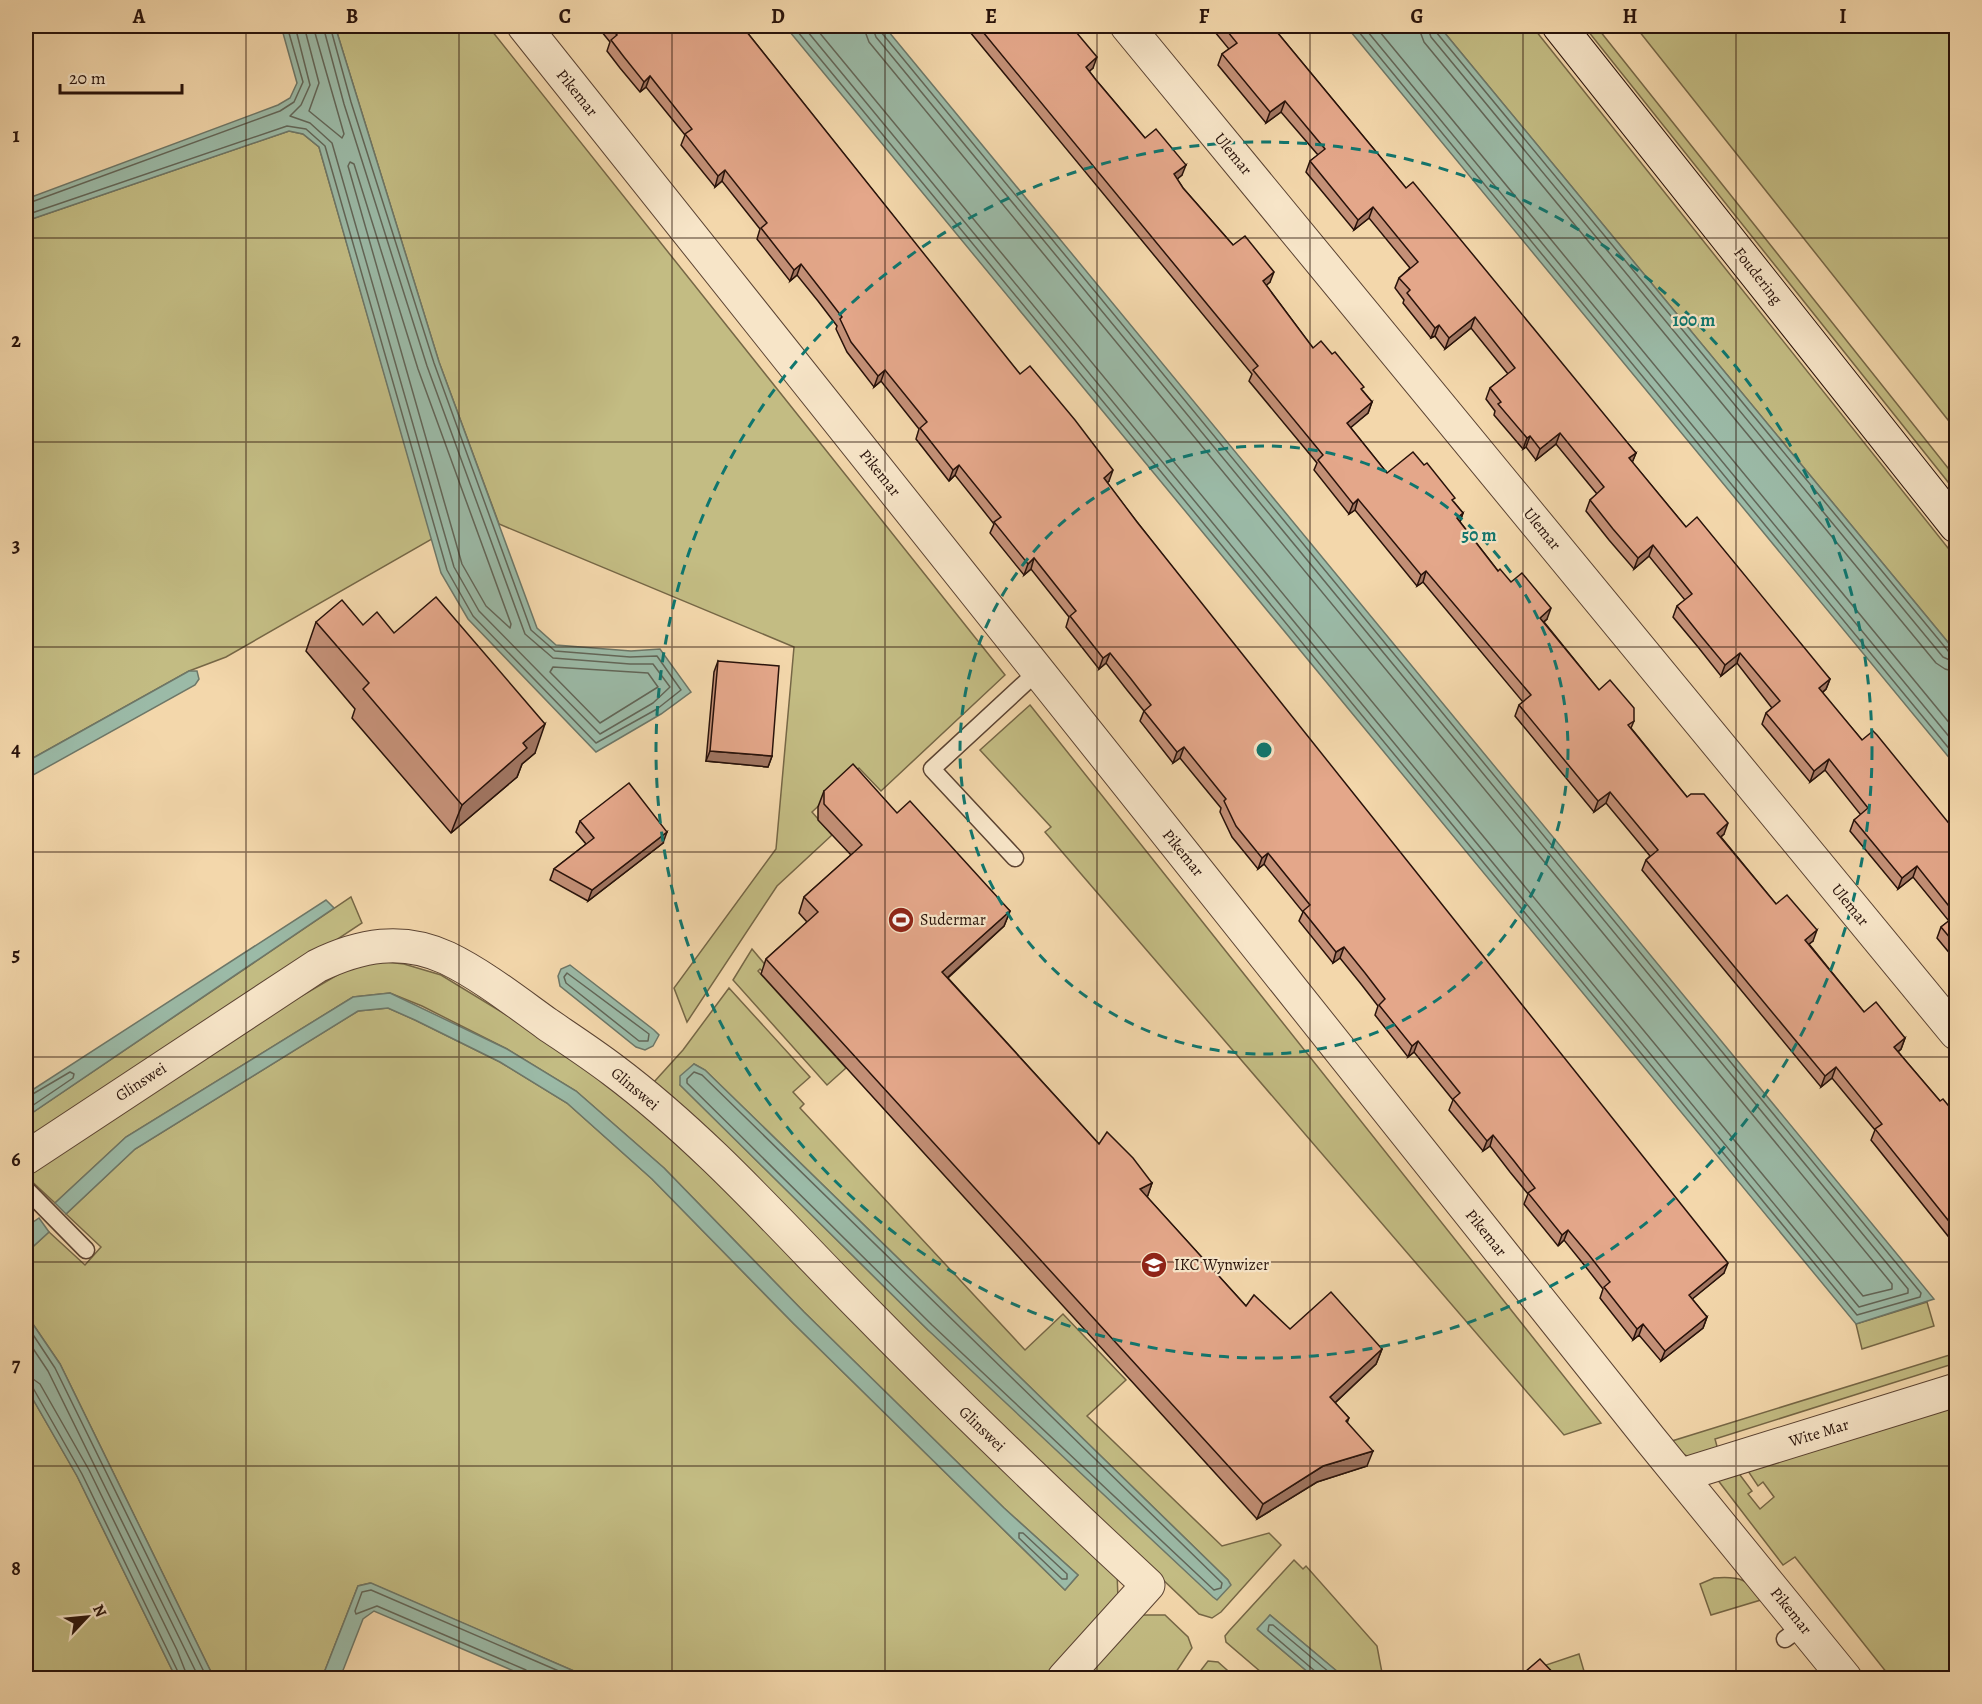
<svg xmlns="http://www.w3.org/2000/svg" width="1982" height="1704" viewBox="0 0 1982 1704" font-family="Alegreya,serif">
	<rect width="100%" height="100%" fill="#f3d7ab"/>
	<filter id="stains"><feTurbulence type="fractalNoise" baseFrequency=".00333" numOctaves="4"/><feColorMatrix values="0 0 0 0 .2 0 0 0 0 .09 0 0 0 0 .02 0 0 0 .5 -.17"/></filter>
	<radialGradient id="worn" r=".72"><stop offset=".6" stop-color="#630" stop-opacity="0"/><stop offset="1" stop-color="#630" stop-opacity=".3"/></radialGradient>
	<g fill="#c3bc83" stroke="#766746" stroke-width="1.5" fill-rule="evenodd">
		<path d="M335 26H488L1005 675 881 791 859 768 812 812 832 835 777 886 687 1022 674 988 776 849 794 647 499 524 439 362Z"/>
		<path d="M1439 26H1532L1956 558V652Z"/>
		<path d="M1584 26H1596L1956 478V492Z"/>
		<path d="M1635 26H1956V430Z"/>
		<path d="M289 131 303 134 319 147 432 539 226 657 189 671 26 762V221Z"/>
		<path d="M1030 705 1601 1423 1564 1435 1045 832 1051 827 980 750Z"/>
		<path d="M351 897 362 923 26 1145V1117Z"/>
		<path d="M752 949 768 968 763 972 760 969 758 971 846 1068 827 1085 733 980Z"/>
		<path d="M377 961 404 964 441 975 513 1019 632 1100 1117 1572 1118 1599 1047 1678H590L370 1583 358 1586 322 1678H214L60 1364 26 1314V1253L49 1232 85 1265 101 1247 66 1214 135 1149 358 1011 388 1008 415 1020 500 1062 567 1103 652 1179 793 1323 1065 1590 1078 1575 1004 1508 804 1312 664 1168 576 1091 507 1049 422 1006 390 993 353 997 126 1137 55 1203 26 1176 228 1039 351 967Z"/>
		<path d="M729 988 810 1077 793 1092 804 1104 800 1108 1025 1350 1063 1314 1126 1380 1087 1416 1222 1546 1269 1533 1281 1545 1221 1612 1212 1618 1199 1614 978 1404 654 1082 683 1050ZM694 1064 705 1070 1228 1580 928 1330 680 1085Z"/>
		<path d="M1927 1302 1934 1326 1862 1349 1856 1324Z"/>
		<path d="M1956 1353V1363L1715 1439 1718 1450 1691 1458 1683 1454 1672 1441Z"/>
		<path d="M26 1387 77 1476 176 1678H26Z"/>
		<path d="M1956 1402V1678H1891L1795 1557 1783 1565 1717 1479 1737 1471 1752 1491 1748 1494 1760 1509 1774 1497 1763 1482 1758 1486 1746 1468Z"/>
		<path d="M1294 1560 1303 1569 1306 1566 1377 1646 1383 1678H1345L1270 1615 1258 1630 1315 1678H1268L1226 1642 1225 1636 1229 1631Z"/>
		<path d="M1714 1578C1741 1576 1746 1579 1764 1599L1711 1615 1700 1584Z"/>
		<path d="M1137 1615H1165L1188 1637 1192 1648 1172 1678H1080Z"/>
		<path d="M1579 1654 1586 1678H1549L1540 1667Z"/>
		<path d="M1208 1661 1218 1662 1236 1678H1195Z"/>
	</g>
	<g fill="#9bbaa7" stroke="#6d7768" stroke-width="1.5">
		<path d="M281 26H335L439 362 537 628 556 645 631 651 660 649 691 692 661 714 596 752 468 619 441 573 319 147 303 134 289 131 26 221V199L278 105 290 98 297 83Z"/>
		<path d="M785 26H884L1934 1299 1856 1324Z"/>
		<path d="M1346 26H1439L1956 652V766Z"/>
		<path d="M189 671H197L199 679 195 685 26 779V762Z"/>
		<path d="M326 900 334 908 26 1117V1094Z"/>
		<path d="M570 965 654 1030 659 1035 653 1046 645 1050 636 1047 560 986 558 976 561 969Z"/>
		<path d="M390 993 507 1049 576 1091 664 1168 804 1312 1004 1508 1078 1575 1065 1590 793 1323 652 1179 567 1103 500 1062 415 1020 388 1008 358 1011 135 1149 66 1214 55 1203 126 1137 353 997Z"/>
		<path d="M694 1064 705 1070 1228 1580 1231 1585 1217 1600 1213 1597 928 1330 680 1085V1076Z"/>
		<path d="M39 1218 49 1232 26 1253V1227Z"/>
		<path d="M26 1314 60 1364 214 1678H176L77 1476 26 1387Z"/>
		<path d="M371 1583 590 1678H530L374 1611 363 1619 340 1678H322L358 1586Z"/>
		<path d="M1270 1615 1345 1678H1315L1257 1629Z"/>
	</g>
	<g fill="none" stroke-linecap="round" stroke-linejoin="round">
		<g stroke="#626658" stroke-width="1.5">
			<path d="M295 26 310 85 301 105 290 116 310 123 332 143 454 567 479 611 600 734 653 703 670 687 653 664H630L553 658 525 634 427 366 344 104 323 26"/>
			<path d="M304 26 319 83 309 111 342 138 344 134 313 26"/>
			<path d="M793 26 1857 1315 1920 1297 1921 1293 881 32 880 26"/>
			<path d="M803 26 1859 1307 1908 1293V1289L876 37 872 26"/>
			<path d="M814 26 1863 1296 1892 1289V1284L869 42 863 26"/>
			<path d="M1354 26 1956 757"/>
			<path d="M1363 26 1956 745"/>
			<path d="M1375 26 1956 731"/>
			<path d="M1418 26 1424 42 1936 663 1945 669 1956 672"/>
			<path d="M1427 26 1431 37 1943 657 1956 663"/>
			<path d="M1435 26 1436 32 1949 652 1956 655"/>
			<path d="M350 162 354 164 418 369 511 624 510 628 486 606 462 564 348 166Z"/>
			<path d="M26 204 280 111 294 102 303 82 287 26"/>
			<path d="M26 215 287 126 306 129 325 146 447 570 473 616 596 743 657 709 681 690 657 656 630 657 555 651 531 630 434 363 351 102 330 26"/>
			<path d="M553 667 648 673 658 687 600 723 550 672Z"/>
			<path d="M567 973 649 1034 648 1041H639L566 983 564 977Z"/>
			<path d="M694 1072 702 1075 1222 1583 1221 1588 1214 1590 932 1325 687 1083V1079Z"/>
			<path d="M26 1098 70 1072 74 1074 73 1078 26 1110"/>
			<path d="M26 1324 55 1368 207 1678"/>
			<path d="M26 1338 48 1371 199 1678"/>
			<path d="M26 1378 33 1379 40 1384 89 1470 177 1650 188 1678"/>
			<path d="M26 1385 33 1388 82 1474 181 1678"/>
			<path d="M1019 1533H1023L1067 1574V1579H1062L1019 1538Z"/>
			<path d="M530 1678 526 1670 377 1606 356 1614 355 1611 362 1592 371 1590 575 1678"/>
			<path d="M1318 1678 1316 1672 1268 1631 1269 1625H1273L1336 1678"/>
		</g>
		<g stroke="#5b4332" stroke-width="19">
			<g id="lane">
				<path d="M1015 858 932 769 1038 671"/>
				<path d="M26 1189 86 1250"/>
				<path d="M1785 1639 1803 1626"/>
			</g>
		</g>
		<g stroke="#5b4332" stroke-width="35">
			<g id="street">
				<path d="M524 26 1650 1439 1845 1678"/>
				<path d="M1127 26 1956 1033"/>
				<path d="M26 1158 317 966C360 945 402 937 447 958 482 975 515 1001 547 1024 569 1039 592 1054 613 1070 705 1139 783 1228 864 1310 956 1404 1051 1495 1148 1585L1064 1678"/>
				<path d="M1682 1475 1956 1390"/>
			</g>
		</g>
		<g stroke="#28120a" stroke-width="35">
			<path id="secondary" d="M1559 26 1956 526"/>
		</g>
		<use href="#lane" stroke="#f7e5c8" stroke-width="16"/>
		<use href="#street" stroke="#f7e5c8" stroke-width="33"/>
		<use href="#secondary" stroke="#f7e5c8" stroke-width="33"/>
	</g>
	<g fill="#c49077" stroke="#28120a" stroke-width="1.5">
		<path d="M597 26H742L1003 354 1109 481 1107 483 1137 522 1724 1273 1692 1299 1707 1317 1703 1328 1661 1361 1639 1335 1633 1340 1600 1298 1603 1289 1585 1266 1564 1240 1558 1246 1524 1204 1528 1194 1510 1172 1490 1146 1483 1151 1449 1110 1453 1100 1414 1052 1408 1057 1375 1015 1378 1006 1361 984 1340 958 1333 963 1299 921 1303 912 1264 864 1258 869 1232 837 1220 812 1221 808 1180 758 1173 763 1140 721 1144 711 1127 690 1106 663 1099 669 1066 627 1069 617 1031 569 1024 575 990 533 994 524 955 475 949 481 916 439 919 429 881 381 874 387 847 352 836 329 837 326 818 301 797 275 790 281 757 239 760 229 722 181 715 187 681 145 685 135 646 87 640 92 620 68 607 51 610 42Z"/>
		<path d="M965 26H1051L1093 68 1089 71 1096 80 1145 138 1182 175 1177 179 1183 188 1233 245 1270 282 1266 285 1313 348 1363 391 1372 402 1368 413 1350 427 1387 473 1454 502 1463 513 1460 522 1498 571 1547 619 1544 622 1599 690 1634 721 1631 728 1687 797 1724 834 1721 837 1776 904 1813 941 1809 944 1864 1012 1905 1038 1901 1049 1898 1052 1940 1101 1952 1110H1956V1246L1871 1140 1875 1130 1832 1078 1821 1087 1642 870 1646 860 1650 856 1606 803 1594 812 1515 716 1519 705 1523 702 1423 582 1417 586 1355 510 1349 514 1314 470 1317 463 1249 381 1252 374Z"/>
		<path d="M1210 26H1272L1406 188 1636 453 1632 462 1686 527 1830 679 1826 689 1822 693 1862 740 1956 832V961L1937 938 1941 927 1949 921 1913 877 1898 889 1850 831 1854 820 1861 815 1825 770 1810 782 1762 724 1766 713 1772 708 1737 663 1721 676 1698 647 1673 617 1677 606 1685 600 1649 556 1634 569 1609 540 1586 511 1590 500 1597 494 1556 444 1536 460 1526 447 1523 449 1494 415 1495 411 1486 399 1490 388 1508 374 1471 328 1445 349 1435 336 1431 338 1403 303 1404 300 1395 288 1399 278 1410 268 1369 218 1354 230 1306 172 1310 161 1318 155 1281 112 1266 123 1218 65 1222 54 1229 49Z"/>
		<path d="M316 622 363 625 394 633 535 753 522 764 517 777 451 833 352 718 355 709 306 651Z"/>
		<path d="M718 661 772 756 768 767 706 761 714 672Z"/>
		<path d="M824 791 897 813 1010 911 1004 926 948 978 1099 1144 1152 1183 1147 1197 1246 1306 1290 1329 1382 1349 1376 1364 1335 1403 1349 1418 1347 1423 1367 1466 1317 1482 1257 1519 761 974 766 959 807 922 799 913 804 897 851 855 818 820V807Z"/>
		<path d="M580 821 663 843 588 901 550 880 554 869 586 844 576 832Z"/>
	</g>
	<g fill="#a07561" stroke="#28120a" stroke-width="1.5">
		<path d="M1097 57 1093 68 1082 78 1086 67Z"/>
		<path d="M650 76 646 87 640 92 644 82Z"/>
		<path d="M1285 101 1281 112 1266 123 1270 112Z"/>
		<path d="M1186 165 1182 175 1170 185 1174 174Z"/>
		<path d="M725 170 722 181 715 187 718 176Z"/>
		<path d="M1373 207 1369 218 1354 230 1358 220Z"/>
		<path d="M801 264 797 275 790 281 794 270Z"/>
		<path d="M1274 272 1270 282 1259 292 1263 281Z"/>
		<path d="M1475 317 1471 328 1445 349 1449 338Z"/>
		<path d="M1439 325 1435 336 1431 338 1435 328Z"/>
		<path d="M885 370 881 381 874 387 878 376Z"/>
		<path d="M1372 402 1368 413 1343 434 1347 423Z"/>
		<path d="M1560 433 1556 444 1536 460 1540 449Z"/>
		<path d="M1530 436 1526 447 1523 449 1527 438Z"/>
		<path d="M1636 453 1632 463 1629 458Z"/>
		<path d="M959 465 955 475 949 481 953 470Z"/>
		<path d="M1113 470 1109 481 1100 489 1104 478Z"/>
		<path d="M1358 499 1355 510 1349 514 1353 504Z"/>
		<path d="M1463 513 1459 524 1457 518Z"/>
		<path d="M1653 545 1649 556 1634 569 1638 558Z"/>
		<path d="M1034 558 1031 569 1024 575 1028 564Z"/>
		<path d="M1426 571 1423 582 1417 586 1421 575Z"/>
		<path d="M1551 608 1547 619 1536 628 1540 618Z"/>
		<path d="M1110 653 1106 663 1099 669 1103 658Z"/>
		<path d="M1740 653 1737 663 1721 676 1725 665Z"/>
		<path d="M1830 679 1826 689 1815 699 1819 688Z"/>
		<path d="M545 724 535 753 522 764 517 777 451 833 462 805 523 743Z"/>
		<path d="M1184 747 1180 758 1173 763 1177 752Z"/>
		<path d="M710 751 772 756 768 767 706 761Z"/>
		<path d="M1829 759 1825 770 1810 782 1814 771Z"/>
		<path d="M1610 792 1606 803 1594 812 1598 801Z"/>
		<path d="M1728 823 1724 834 1713 843 1717 833Z"/>
		<path d="M667 832 663 843 588 901 592 890Z"/>
		<path d="M1268 853 1264 864 1258 869 1262 858Z"/>
		<path d="M1917 866 1913 877 1898 889 1902 878Z"/>
		<path d="M1010 911 1004 926 937 987 942 972Z"/>
		<path d="M1817 930 1813 941 1801 950 1805 940Z"/>
		<path d="M1344 947 1340 958 1333 963 1336 952Z"/>
		<path d="M1905 1038 1901 1049 1890 1058 1894 1047Z"/>
		<path d="M1418 1041 1414 1052 1408 1057 1412 1046Z"/>
		<path d="M1836 1067 1832 1078 1821 1087 1825 1076Z"/>
		<path d="M1493 1135 1490 1146 1483 1151 1487 1141Z"/>
		<path d="M1152 1183 1147 1198 1140 1189Z"/>
		<path d="M1568 1230 1564 1240 1558 1246 1562 1235Z"/>
		<path d="M1728 1263 1724 1273 1685 1305 1689 1295Z"/>
		<path d="M1707 1317 1703 1328 1661 1361 1665 1351Z"/>
		<path d="M1643 1324 1639 1335 1633 1340 1637 1329Z"/>
		<path d="M1382 1349 1376 1364 1324 1413 1330 1397Z"/>
		<path d="M1373 1451 1367 1466 1317 1482 1257 1519 1263 1504 1323 1466Z"/>
	</g>
	<g fill="#e4a78a" stroke="#28120a" stroke-width="1.5">
		<path d="M609 26H742L1020 374 1030 366 1075 420 1113 470 1104 478 1137 522 1728 1263 1689 1295 1707 1317 1665 1351 1643 1324 1637 1329 1604 1287 1610 1282 1589 1255 1568 1230 1562 1235 1528 1193 1535 1188 1514 1161 1493 1135 1487 1141 1453 1099 1460 1093 1418 1041 1412 1046 1379 1005 1385 999 1365 973 1344 947 1336 952 1303 911 1310 905 1268 853 1262 858 1236 826 1224 801 1226 799 1184 747 1177 752 1144 711 1151 705 1131 679 1110 653 1103 658 1070 616 1076 611 1034 558 1028 564 994 522 1001 517 959 465 953 470 920 428 927 422 885 370 878 376 851 342 840 319 842 317 822 291 801 264 794 270 761 228 767 223 725 170 718 176 685 134 692 129 650 76 644 82 624 57 611 40 617 35Z"/>
		<path d="M978 26H1051L1056 31 1063 26H1071L1097 57 1086 67 1096 80 1145 138 1156 129 1186 165 1174 174 1183 188 1233 245 1245 236 1274 272 1263 281 1313 348 1321 341 1332 354 1335 352 1364 387 1361 389 1372 402 1347 423 1387 473 1413 452 1424 465 1427 463 1455 498 1452 500 1463 513 1457 518 1498 571 1500 569 1511 582 1522 573 1551 608 1540 618 1599 690 1610 680 1634 708V721L1628 725 1687 797 1691 794H1704L1728 823 1717 833 1776 904 1787 895 1817 930 1805 940 1864 1012 1876 1002 1905 1038 1894 1047 1940 1101 1943 1099 1952 1110 1955 1108 1956 1110V1230L1875 1129 1882 1124 1836 1067 1825 1076 1646 860 1658 850 1610 792 1598 801 1519 705 1531 695 1426 571 1421 575 1358 499 1353 504 1318 460 1323 455 1253 370 1258 366Z"/>
		<path d="M1223 26H1272L1406 188 1413 182 1479 262 1636 453 1629 458 1686 527 1697 517 1830 679 1819 688 1862 740 1873 731 1877 735 1956 832V945L1941 927 1956 915 1917 866 1902 878 1854 820 1868 808 1829 759 1814 771 1766 713 1780 701 1740 653 1725 665 1701 636 1677 606 1692 594 1653 545 1638 558 1613 529 1590 500 1604 487 1560 433 1540 449 1530 436 1527 438 1498 404 1501 402 1490 388 1515 368 1475 317 1449 338 1439 325 1435 328 1407 293 1410 290 1399 278 1418 262 1373 207 1358 220 1310 161 1325 149 1285 101 1270 112 1222 54 1237 43Z"/>
		<path d="M436 597 545 724 523 743 527 748 462 805 363 689 369 683 316 622 342 600 363 625 377 612 394 633Z"/>
		<path d="M718 661 779 666 772 756 710 751Z"/>
		<path d="M853 764 897 813 910 801 1010 911 942 972 1099 1144 1107 1132 1133 1158 1152 1183 1140 1189 1246 1306 1254 1295 1290 1329 1331 1292 1382 1349 1330 1397 1349 1418 1346 1421 1373 1451 1323 1466 1263 1504 766 959 818 912 804 897 862 845 824 804V791Z"/>
		<path d="M629 783 667 832 592 890 554 869 594 838 580 821Z"/>
		<path d="M1540 1659 1558 1678H1518Z"/>
	</g>
	<path fill="none" stroke="#28120a" stroke-width="1.5" stroke-opacity="0.55" d="M246 26V1678M459 26V1678M672 26V1678M885 26V1678M1097 26V1678M1310 26V1678M1523 26V1678M1736 26V1678M26 238H1956M26 442H1956M26 647H1956M26 852H1956M26 1057H1956M26 1262H1956M26 1466H1956"/>
	<g fill="none" stroke="#0f766e" stroke-width="3" stroke-dasharray="10 8">
		<circle cx="1264" cy="750" r="304"/>
		<circle cx="1264" cy="750" r="608"/>
	</g>
	<defs>
		<g id="stadium-disc" transform="scale(1.35)"><circle r="9.5" fill="#8f2418" stroke="#f7e5c8"/><path d="M0-5a6.5 5 0 1 0 0 10a6.5 5 0 1 0 0-10ZM-3.5-1.8h7v3.6h-7Z" fill="#fff"/></g>
		<g id="school-disc" transform="scale(1.35)"><circle r="9.5" fill="#8f2418" stroke="#f7e5c8"/><path d="M0-5L7-2L0 1L-7-2ZM-4 1L0 2.5L4 1V4Q0 6-4 4Z" fill="#fff"/></g>
	</defs>
	<g fill-rule="evenodd">
		<use href="#stadium-disc" x="901" y="920"/>
		<use href="#school-disc" x="1154" y="1265"/>
	</g>
	<g text-anchor="middle" dominant-baseline="central" stroke-width="4.5" stroke-linejoin="round" paint-order="stroke">
		<g font-size="16" fill="#28120a" stroke="#f7e5c8">
			<text transform="translate(577 93) rotate(51)">Pikemar</text>
			<text transform="translate(1233 154) rotate(51)">Ulemar</text>
			<text transform="translate(1758 276) rotate(52)">Foudering</text>
			<text transform="translate(880 473) rotate(51)">Pikemar</text>
			<text transform="translate(1542 529) rotate(51)">Ulemar</text>
			<text transform="translate(1183 853) rotate(51)">Pikemar</text>
			<text transform="translate(1850 905) rotate(51)">Ulemar</text>
			<text transform="translate(141 1082) rotate(-33)">Glinswei</text>
			<text transform="translate(635 1089) rotate(40)">Glinswei</text>
			<text transform="translate(1486 1233) rotate(51)">Pikemar</text>
			<text transform="translate(982 1429) rotate(44)">Glinswei</text>
			<text transform="translate(1819 1433) rotate(-17)">Wite Mar</text>
			<text transform="translate(1791 1611) rotate(51)">Pikemar</text>
		</g>
		<g font-size="16" fill="#28120a" stroke="#f7e5c8" text-anchor="start">
			<text x="920" y="920">Sudermar</text>
			<text x="1174" y="1265">IKC Wynwizer</text>
		</g>
	</g>
	<circle cx="1264" cy="750" r="9" fill="#0f766e" stroke="#f7e5c8" stroke-width="3"/>
	<g font-size="18" text-anchor="middle" font-weight="bold" fill="#0f766e" stroke="#f7e5c8" stroke-width="4.5" stroke-linejoin="round" paint-order="stroke">
		<text x="1694" y="326">100 m</text>
		<text x="1479" y="541">50 m</text>
	</g>
	<rect width="1982" height="1704" fill="none" stroke="#f3d7ab" stroke-width="66"/>
	<g transform="translate(87 1617) rotate(64)" stroke="#f7e5c8" stroke-width="4.5" paint-order="stroke">
	<path d="M0-4.5L10 22L0 15L-10 22Z" fill="#28120a"/>
	<text y="-9" font-size="16" font-weight="bold" text-anchor="middle" fill="#28120a">N</text>
	</g>
	<path d="M60 84v9h122v-9" fill="none" stroke="#28120a" stroke-width="3"/>
	<text x="69" y="84" font-size="18" fill="#28120a" stroke="#f7e5c8" stroke-width="4.5" paint-order="stroke">20 m</text>
	<rect x="33" y="33" width="1916" height="1638" fill="none" stroke="#28120a" stroke-width="2"/>
	<g font-size="20" text-anchor="middle" font-weight="bold" fill="#28120a">
		<text x="139" y="23">A</text>
		<text x="352" y="23">B</text>
		<text x="565" y="23">C</text>
		<text x="778" y="23">D</text>
		<text x="991" y="23">E</text>
		<text x="1204" y="23">F</text>
		<text x="1417" y="23">G</text>
		<text x="1630" y="23">H</text>
		<text x="1843" y="23">I</text>
		<text x="16" y="142">1</text>
		<text x="16" y="347">2</text>
		<text x="16" y="552">3</text>
		<text x="16" y="756">4</text>
		<text x="16" y="961">5</text>
		<text x="16" y="1166">6</text>
		<text x="16" y="1371">7</text>
		<text x="16" y="1575">8</text>
	</g>
	<rect width="100%" height="100%" filter="url(#stains)"/>
	<rect width="100%" height="100%" fill="url(#worn)"/>
</svg>
